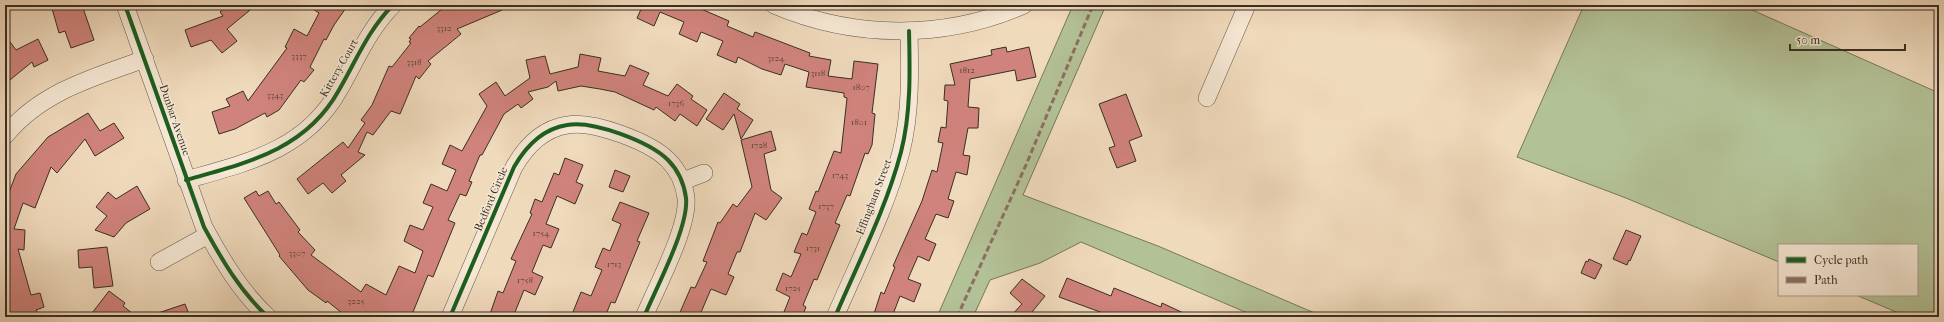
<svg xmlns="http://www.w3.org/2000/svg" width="1944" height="322" viewBox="0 0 1944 322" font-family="'IM FELL French Canon',serif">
	<rect width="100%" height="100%" fill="#f0dabc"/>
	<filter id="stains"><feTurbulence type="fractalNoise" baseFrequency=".005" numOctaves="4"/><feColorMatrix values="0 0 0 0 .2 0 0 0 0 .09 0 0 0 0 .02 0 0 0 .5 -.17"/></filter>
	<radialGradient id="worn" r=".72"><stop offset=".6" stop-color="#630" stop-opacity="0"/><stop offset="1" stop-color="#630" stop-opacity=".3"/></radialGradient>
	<g fill="#b3c196" stroke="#76785d">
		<path d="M1073 5H1106L1023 195 1158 246 1324 317H1257L1081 242 1040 263 990 280 973 317H937Z"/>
		<path d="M1584 5H1741L1939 93V317H1908L1856 295H1917V245H1779V262L1626 198 1517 157Z"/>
	</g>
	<g fill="#d0837c" stroke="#382f24">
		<path d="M51 5H82L94 40 71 48 65 31 59 33Z"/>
		<path d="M228 5H234L239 10 254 5 255 6 227 29 237 41 222 53 211 40 191 47 185 30 223 16 220 12Z"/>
		<path d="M307 5H348L334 25 326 40 324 39 310 67 314 70 304 82 301 80 279 110 267 117 265 113 235 129 219 134 212 112 230 106 226 99 243 91 248 101 287 48 285 47 294 29 307 36 319 13Z"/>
		<path d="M447 5H514L457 29 461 34 428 61 431 64 419 79 416 76 400 114 391 111 373 135 367 132 358 152 365 155 341 175 346 181 332 193 323 183 308 194 297 179 343 142 348 148 365 123 361 120 372 105 389 66 392 67 411 43 409 42 411 39 409 38 419 26 420 27Z"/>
		<path d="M643 5H692L729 21 727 26 753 37 755 32 810 53 809 56 831 60 828 76 852 79 854 61 878 64 872 113 875 114 872 145 868 154 865 153 850 196 847 195 835 223 840 225 817 280 814 279 803 305 806 307 802 317H782L790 297 776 290 783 273 791 277 801 254 794 252 802 233 807 235 816 212 809 209 816 191 818 192 834 151 841 153 847 98 844 97V93L806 87 809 72 785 64 781 75 762 69 738 57 736 63 717 55 723 41 701 32 697 42 679 34 684 22 660 12 654 26 637 18Z"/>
		<path d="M5 35 16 50 38 39 48 60 34 67 32 62 5 84Z"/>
		<path d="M1006 47 1007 52 1029 47 1036 77 1017 81 1015 70 970 79 968 107 979 108 978 128H968L963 155 970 156 967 175 956 172 948 199 954 201 948 218 936 214 925 239 936 244 929 261 918 256 908 279 921 284 914 302 900 296 892 317H873L881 292 884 294 895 267 893 266 922 201 932 170 937 172 943 143 938 142 941 127 946 128 948 101 944 100 945 85H955L950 64 992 55 991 50Z"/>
		<path d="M580 54 601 58 598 71 625 76 630 65 649 73 643 85 668 96 677 84 693 96 691 99 707 110 697 126 680 114 675 121 656 107 654 110 615 92 600 89 581 86 558 91 556 81 548 87 528 92 533 99 521 108 518 104 504 114 482 155H480L469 181 472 182 466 196 460 194 448 220 455 223 433 277 428 275 411 317H347L327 301 326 303 308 290 279 256 280 255 244 198 256 191 259 196 268 191 276 204 279 202 300 230 298 232 315 250 311 255 361 292 366 284 386 295 399 266 415 273 423 251 404 241 410 225 423 230 433 207 423 203 431 184 447 191 456 170 442 164 450 145 462 151 487 106 479 94 496 82 505 96 530 78 526 60 545 56 550 74 578 67Z"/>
		<path d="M724 93 740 104 737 109 753 120 741 139 734 114 723 130 706 119Z"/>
		<path d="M1126 94 1142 136 1129 141 1136 161 1117 168 1109 148 1115 146 1099 104Z"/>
		<path d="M88 113 100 131 114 123 124 138 95 156 85 139 57 173 51 167 35 208 23 203 14 229 25 230 24 250 18 249 31 295 40 293 44 307 36 310 41 317H5V203L16 174 48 137Z"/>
		<path d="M771 131 776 150 764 154 771 190 782 198 766 220 755 213 740 252H737L728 274 734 277 726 295 711 289 699 317H678L691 287 695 288 707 262 703 261 718 222 720 223 733 204 737 207 752 187 741 140Z"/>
		<path d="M565 158 583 165 576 182 583 185 575 204 557 196 546 224 559 229 551 248 543 245 532 272 543 277 535 295 524 290 513 317H489L498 291 503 293 516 261 511 259 532 214 530 213 535 199 542 202 554 173 559 175Z"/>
		<path d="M615 170 630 176 623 192 609 187Z"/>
		<path d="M137 186 150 209 126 223 114 237 95 230 107 216 96 207 108 192 116 199Z"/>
		<path d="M620 202 649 213 637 241 640 242 615 303 611 302 605 317H586L573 312 581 292 591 296 602 270 595 267 603 248 610 251 621 224 612 220Z"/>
		<path d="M1626 230 1641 236 1630 261 1629 260 1627 265 1613 259Z"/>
		<path d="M107 247 113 286 94 288 92 267 79 268 78 250Z"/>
		<path d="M1589 259 1602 265 1595 279 1581 273 1586 261 1588 262Z"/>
		<path d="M1067 278 1111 296 1114 288 1161 307 1162 303 1192 317H1102L1103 313 1059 297Z"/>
		<path d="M1022 279 1045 296 1028 317H1010L1022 304 1010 293Z"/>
		<path d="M109 291 125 303 123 306 137 317H89Z"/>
		<path d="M185 304 190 317H153L152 315Z"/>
	</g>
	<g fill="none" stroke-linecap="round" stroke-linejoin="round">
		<g stroke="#665a4a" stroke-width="18">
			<g id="street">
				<path d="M125 5 204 227C222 260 240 291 268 317"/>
				<path d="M774 5C853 39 945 40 1024 5"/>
				<path d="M1207 98 1247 5"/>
				<path d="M5 136C40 92 94 77 145 59"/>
				<path d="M186 180C246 163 306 150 339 90 356 61 368 30 393 5"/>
				<path d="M683 181 704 173"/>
				<path d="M159 262 208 235"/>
				<path d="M450 317 514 167C526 146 542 129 567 125 593 120 650 142 668 160 678 170 684 183 686 198 689 227 656 288 644 317"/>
				<path d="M835 317C858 263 886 209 901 152 911 113 910 71 909 31"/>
			</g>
		</g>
		<use href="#street" stroke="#f5e7d3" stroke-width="17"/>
		<path stroke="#8d6e63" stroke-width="3" stroke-dasharray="6 3" stroke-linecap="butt" d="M957 317 1026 165 1093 5"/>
		<g stroke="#f5e7d3" stroke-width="6">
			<g id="cycleway">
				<path d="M125 5 204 227C222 260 240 291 268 317"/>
				<path d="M186 180C246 163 306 150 339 90 356 61 368 30 393 5"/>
				<path d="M450 317 514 167C526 146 542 129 567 125 593 120 650 142 668 160 678 170 684 183 686 198 689 227 656 288 644 317"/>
				<path d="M835 317C858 263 886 209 901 152 911 113 910 71 909 31"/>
			</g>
		</g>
		<use href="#cycleway" stroke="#1b5e20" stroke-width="4"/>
	</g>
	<g text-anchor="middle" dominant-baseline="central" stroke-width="3" stroke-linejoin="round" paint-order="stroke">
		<g font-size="9" fill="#5e443a">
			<text x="444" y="28">3312</text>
			<text x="299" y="56">3337</text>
			<text x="776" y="58">3124</text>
			<text x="414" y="62">3318</text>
			<text x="967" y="70">1812</text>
			<text x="818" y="73">3118</text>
			<text x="861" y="87">1807</text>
			<text x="275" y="95">3343</text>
			<text x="676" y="103">1736</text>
			<text x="859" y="122">1801</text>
			<text x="759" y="145">1728</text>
			<text x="840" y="175">1743</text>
			<text x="826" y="206">1737</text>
			<text x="541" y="233">1754</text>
			<text x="813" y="248">1731</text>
			<text x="297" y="253">3307</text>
			<text x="614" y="264">1713</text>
			<text x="525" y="280">1758</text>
			<text x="793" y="288">1725</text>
			<text x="356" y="301">3225</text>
		</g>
		<g font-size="11" fill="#382f24" stroke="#f5e7d3">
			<text transform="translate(339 68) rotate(-60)">Kittery Court</text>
			<text transform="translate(175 120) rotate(71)">Dunbar Avenue</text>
			<text transform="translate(874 197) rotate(-69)">Effingham Street</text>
			<text transform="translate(491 199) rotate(-67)">Bedford Circle</text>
		</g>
	</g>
	<rect width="1944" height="322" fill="none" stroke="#f0dabc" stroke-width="20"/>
	<rect x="6" y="6" width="1932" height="310" fill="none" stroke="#382f24" stroke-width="2"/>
	<rect x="10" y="10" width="1924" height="302" fill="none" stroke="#382f24"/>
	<rect x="1778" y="244" width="140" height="52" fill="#f5e7d3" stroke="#a99d8d"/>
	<rect x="1786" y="257" width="20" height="6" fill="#1b5e20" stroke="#a99d8d"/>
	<text x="1814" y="264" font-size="12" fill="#382f24">Cycle path</text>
	<rect x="1786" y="277" width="20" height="6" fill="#8d6e63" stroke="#a99d8d"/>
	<text x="1814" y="284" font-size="12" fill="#382f24">Path</text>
	<path d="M1790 44v6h115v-6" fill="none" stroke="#382f24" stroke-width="2"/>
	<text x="1796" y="44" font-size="12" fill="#382f24" stroke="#f5e7d3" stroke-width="3" paint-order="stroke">50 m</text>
	<rect width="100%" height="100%" filter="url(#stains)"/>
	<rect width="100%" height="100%" fill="url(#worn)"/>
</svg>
